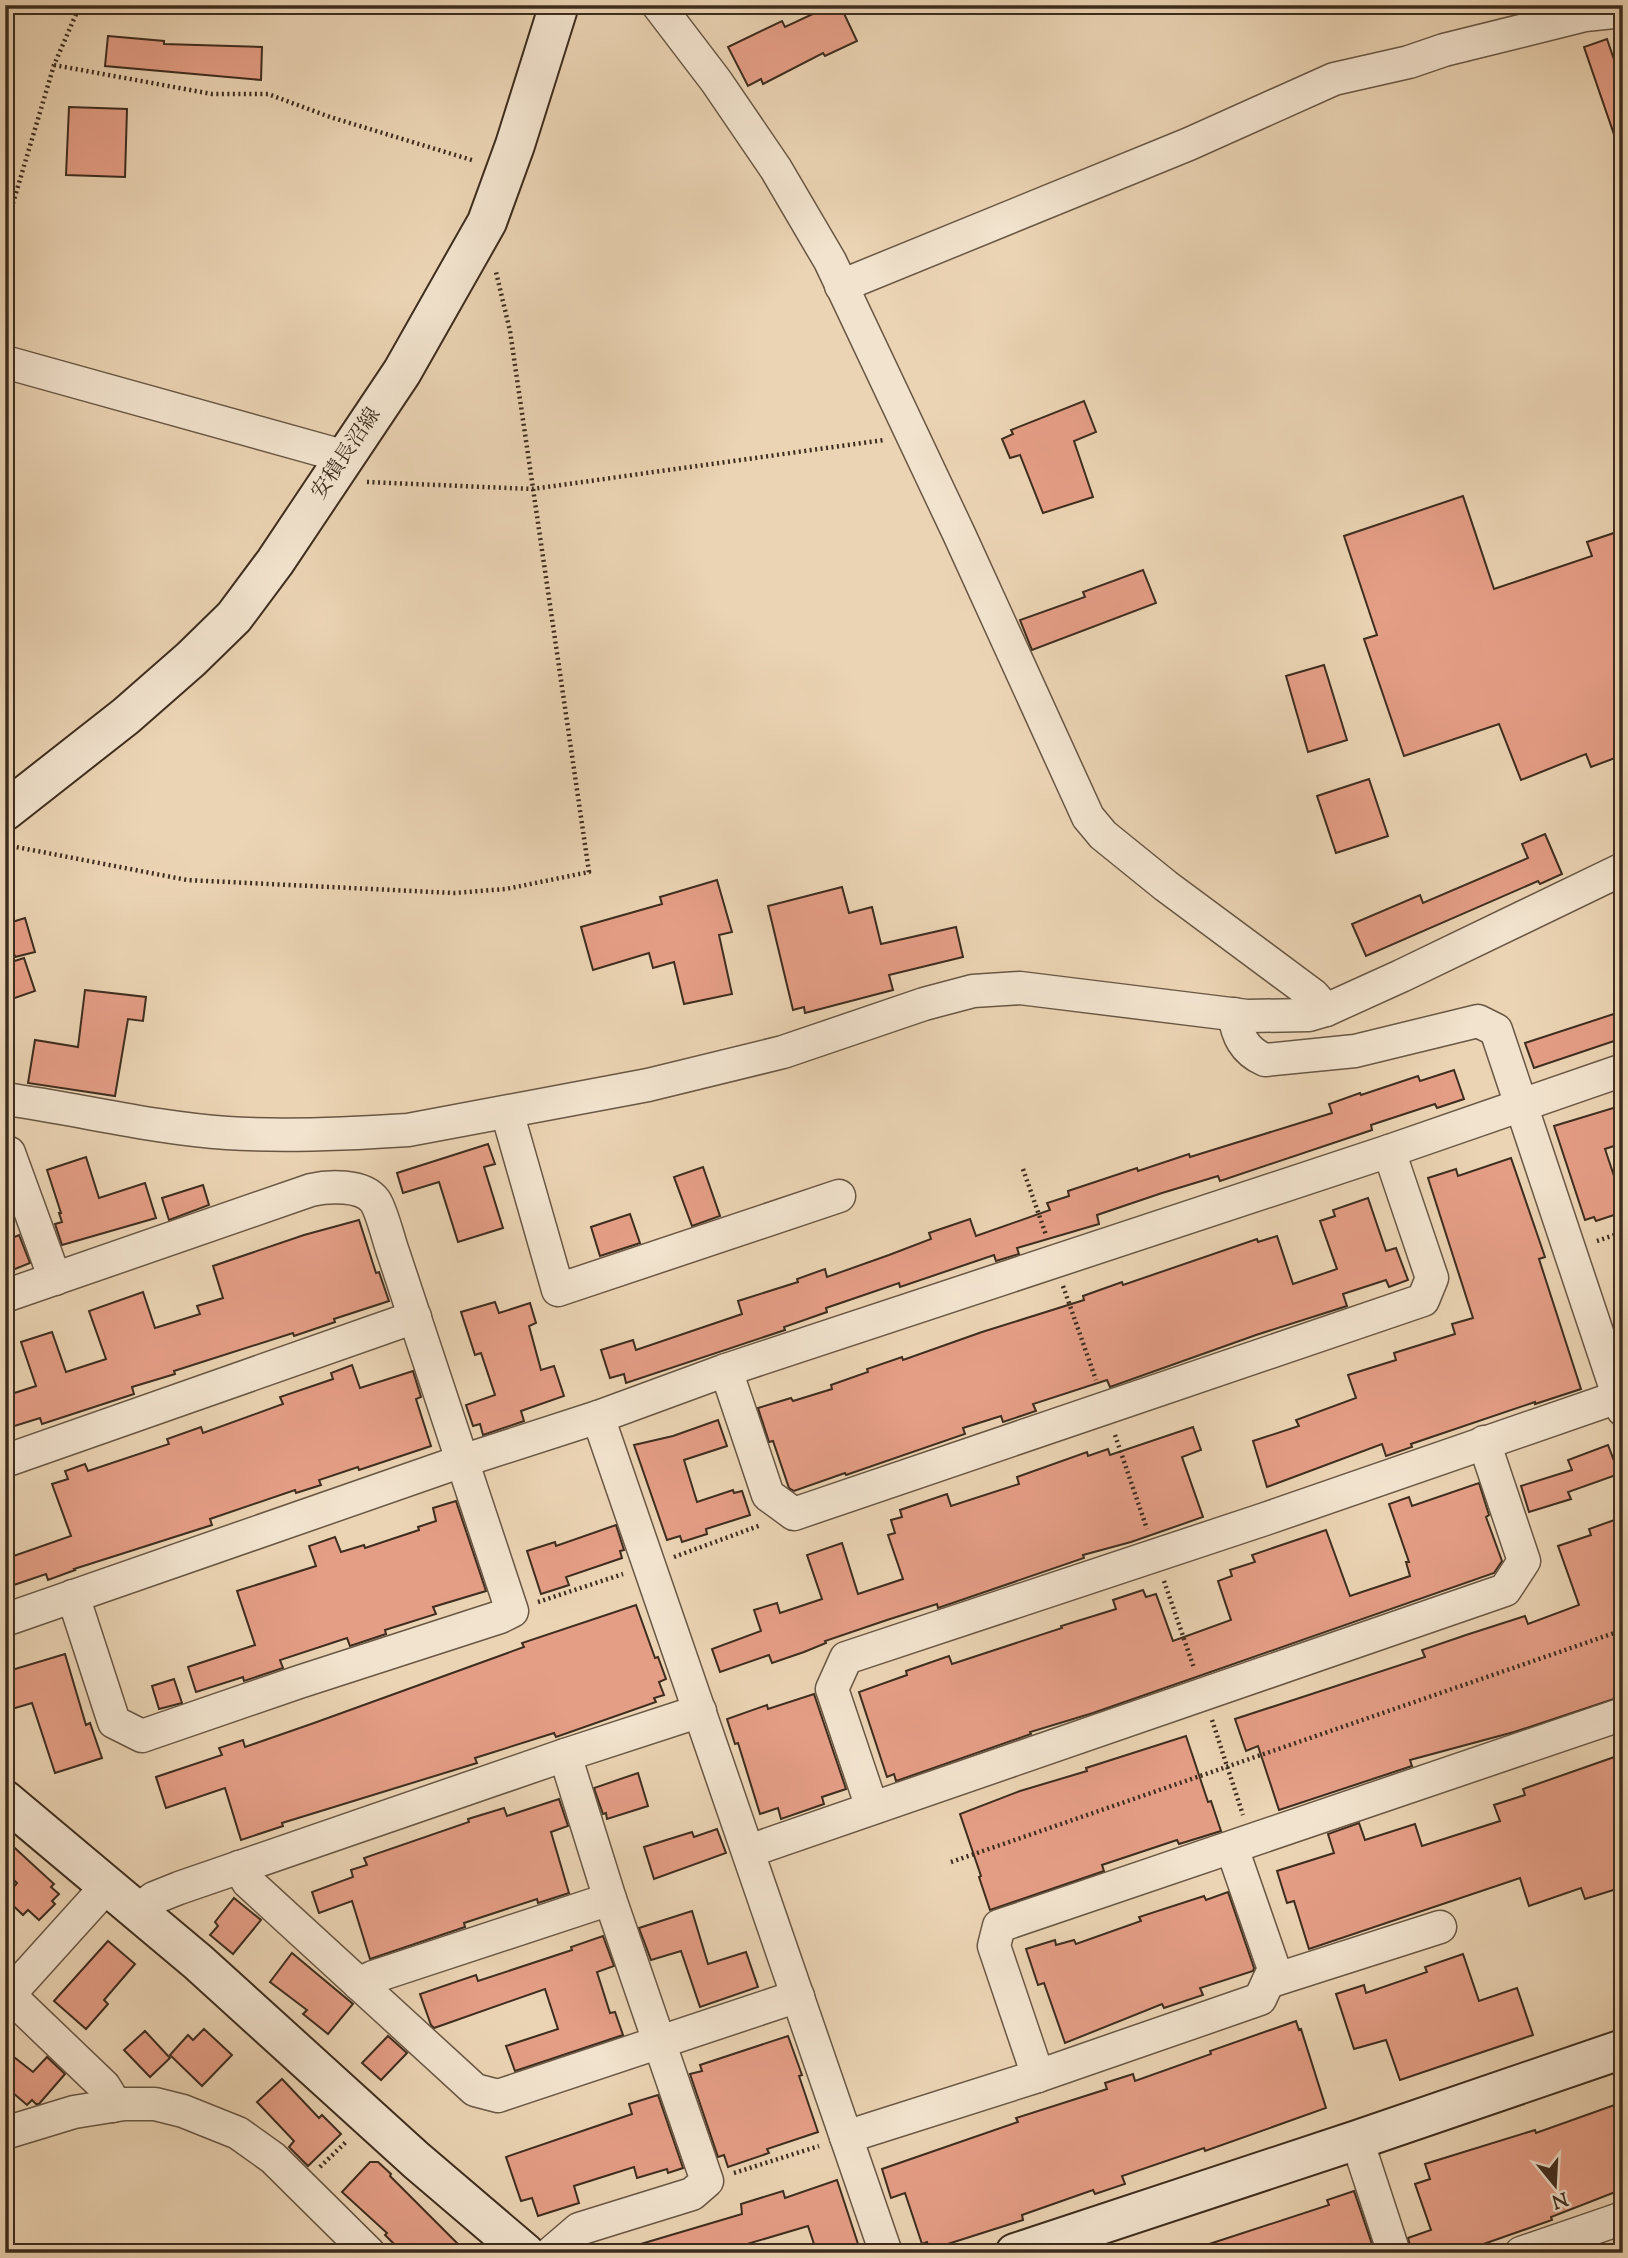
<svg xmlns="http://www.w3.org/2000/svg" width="1628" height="2258" viewBox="0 0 1628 2258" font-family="'Sorts Mill Goudy','Noto Serif JP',serif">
	<rect width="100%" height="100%" fill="#ebd4b4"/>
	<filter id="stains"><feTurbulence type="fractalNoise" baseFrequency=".00286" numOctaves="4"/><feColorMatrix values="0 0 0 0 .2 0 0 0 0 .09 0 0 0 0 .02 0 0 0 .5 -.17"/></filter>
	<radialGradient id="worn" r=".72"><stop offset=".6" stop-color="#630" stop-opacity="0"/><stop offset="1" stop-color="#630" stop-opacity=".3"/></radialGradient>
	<g fill="#e59e86" stroke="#3e2d1e" stroke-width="2">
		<path d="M832 5H840L857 41 825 56 823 53 763 84 761 79 748 86 728 47 782 21 785 27Z"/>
		<path d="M108 36 164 41V44L262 47 261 80 105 66Z"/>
		<path d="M1607 39 1623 86V149H1619L1584 47Z"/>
		<path d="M69 107 127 109 125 177 66 175Z"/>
		<path d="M1084 401 1096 432 1074 441 1093 497 1043 513 1020 455 1010 458 1002 439 1013 434 1011 430Z"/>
		<path d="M1463 496 1494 589 1592 556 1587 542 1623 530V755L1591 767 1586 754 1521 780 1499 724 1404 756 1364 639 1377 635 1344 536Z"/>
		<path d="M1143 570 1156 603 1032 650 1020 620 1085 597 1083 592Z"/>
		<path d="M1324 665 1347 740 1308 752 1286 676Z"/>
		<path d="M1369 779 1388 836 1336 853 1317 796Z"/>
		<path d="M1545 834 1562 874 1540 884 1538 881 1366 956 1352 924 1420 895 1423 903 1528 858 1522 844Z"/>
		<path d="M717 880 732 932 719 935 732 994 684 1004 674 962 653 968 649 953 593 970 581 927 662 904 660 897Z"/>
		<path d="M842 887 849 913 872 907 881 944 956 927 963 957 889 975 893 990 805 1013 804 1007 793 1010 768 906Z"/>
		<path d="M25 918 35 952 15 957 6 924Z"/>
		<path d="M24 958 35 991 9 1000 5 987V964Z"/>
		<path d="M85 990 146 997 143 1021 128 1019 115 1096 28 1083 35 1040 78 1047Z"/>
		<path d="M1623 1011V1038L1534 1068 1525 1043Z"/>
		<path d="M1454 1070 1464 1099 1437 1108 1435 1104 1371 1125 1372 1130 1220 1181 1218 1176 1162 1193 1097 1215 1099 1224 1017 1248 1019 1254 996 1261 994 1255 900 1287 899 1283 826 1308 827 1312 784 1327 785 1330 626 1383 624 1374 610 1378 601 1350 633 1340 636 1350 742 1314 738 1301 798 1282 797 1279 825 1269 827 1277 889 1255 931 1239 929 1233 970 1219 976 1236 1050 1210 1047 1203 1069 1196 1068 1191 1137 1168 1138 1171 1189 1154 1190 1157 1332 1113 1329 1104 1360 1093 1361 1095 1418 1076 1420 1081Z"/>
		<path d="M1623 1105V1143L1605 1149 1623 1203V1212L1596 1221 1594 1217 1585 1220 1554 1126Z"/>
		<path d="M488 1144 495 1164 484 1167 503 1228 458 1242 439 1182 403 1193 397 1173Z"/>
		<path d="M86 1157 99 1198 145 1183 156 1218 62 1245 55 1224 62 1222 59 1213H61L47 1170Z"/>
		<path d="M1511 1158 1545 1257 1539 1259 1581 1389 1535 1404V1402L1411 1444 1412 1447 1386 1456 1382 1444 1267 1487 1253 1441 1299 1426 1296 1420 1356 1398 1348 1375 1396 1360 1394 1353 1455 1334 1452 1324 1473 1318 1428 1178 1456 1169 1458 1176Z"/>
		<path d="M703 1167 720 1216 692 1226 674 1177Z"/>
		<path d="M203 1185 209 1205 169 1220 162 1198Z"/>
		<path d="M1368 1198 1386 1251 1396 1248 1408 1280 1389 1287 1386 1280 1343 1294 1347 1306 1256 1335 1110 1387 1107 1380 1033 1404 1036 1411 1003 1422 1001 1416 963 1428 965 1434 846 1475 845 1473 794 1491 789 1488 773 1441 769 1442 758 1408 791 1398 793 1401 832 1389 831 1385 868 1372 867 1369 902 1357 903 1360 982 1332 1084 1300 1083 1296 1122 1282 1123 1285 1257 1239 1258 1242 1277 1236 1293 1284 1337 1269 1320 1221 1335 1216 1333 1210Z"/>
		<path d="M630 1214 640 1243 600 1256 591 1227Z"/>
		<path d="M359 1220 376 1273 379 1272 389 1301 334 1319 335 1322 294 1336 293 1333 174 1371 175 1374 132 1387 134 1394 42 1424 40 1418 5 1429V1396L36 1386 21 1342 52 1332 66 1372 106 1359 89 1311 143 1292 155 1328 200 1314 197 1306 223 1298 213 1266 304 1235Z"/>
		<path d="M19 1235 30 1263 5 1273V1241Z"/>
		<path d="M495 1302 499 1313 530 1303 536 1323 529 1326 541 1370 554 1366 564 1396 521 1411 524 1421 483 1435 480 1424 473 1426 466 1405 495 1395 481 1353 475 1355 461 1312Z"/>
		<path d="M352 1365 360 1388 413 1371 421 1397 416 1399 431 1446 359 1470 358 1467 319 1480 321 1485 296 1493 295 1490 210 1519 212 1525 74 1569 75 1570 48 1580 46 1574 5 1588V1559L71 1536 52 1484 68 1479 65 1471 85 1464 88 1471 169 1444 167 1439 201 1427 203 1433 283 1404 280 1397 333 1379 331 1373Z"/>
		<path d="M718 1420 727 1446 684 1460 697 1502 733 1490 734 1493 742 1491 750 1515 706 1529 707 1534 682 1542 680 1536 667 1540 634 1445 673 1436Z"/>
		<path d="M1193 1427 1201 1450 1182 1457 1203 1517 1131 1542 1083 1555 1084 1558 938 1608 937 1604 887 1620 825 1641 826 1643 804 1652 772 1663 769 1655 720 1672 712 1649 761 1631 754 1610 777 1603 780 1613 822 1599 807 1555 842 1543 858 1594 903 1579 888 1535 895 1533 891 1520 902 1517 900 1510 947 1494 951 1506 1019 1484 1017 1477 1087 1452 1088 1456 1108 1449 1110 1455Z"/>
		<path d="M1608 1445 1619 1474 1568 1492 1571 1499 1529 1512 1521 1486 1572 1470 1568 1460Z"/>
		<path d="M1479 1483 1489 1515 1486 1517 1502 1561 1494 1573 1093 1713 1030 1732 1031 1734 896 1781 894 1774 887 1777 859 1692 907 1675 906 1671 949 1656 952 1664 1062 1628 1061 1626 1116 1609 1113 1600 1143 1590 1146 1597 1156 1594 1173 1641 1231 1620 1218 1581 1232 1576 1230 1570 1255 1562 1252 1555 1326 1530 1350 1596 1410 1576 1406 1562H1409L1389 1504 1409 1497 1412 1506Z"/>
		<path d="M456 1501 486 1591 433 1607 436 1614 385 1630 386 1634 350 1646 347 1638 280 1660 283 1668 244 1681 243 1677 196 1692 188 1667 255 1645 237 1591 316 1566 309 1546 335 1537 341 1552 364 1545 365 1548 419 1530 418 1527 436 1521 433 1508Z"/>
		<path d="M1623 1517V1696L1514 1732 1410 1760 1412 1766 1279 1810 1258 1746 1246 1751 1235 1719 1425 1657 1422 1650 1466 1635 1525 1616 1528 1624 1579 1605 1558 1546 1591 1535 1589 1529Z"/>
		<path d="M616 1525 624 1550 620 1551 622 1558 566 1577 569 1585 541 1594 527 1551 555 1542 556 1546Z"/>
		<path d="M636 1605 655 1658 658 1657 666 1679 659 1682 664 1695 654 1698 656 1702 556 1737 554 1733 475 1758 477 1763 282 1823 283 1826 241 1840 225 1788 166 1808 156 1777 222 1755 219 1748 243 1740 245 1747 314 1723 524 1647 522 1643Z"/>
		<path d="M65 1654 86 1725 90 1723 102 1758 55 1773 32 1703 5 1711V1672Z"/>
		<path d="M174 1679 182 1703 159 1709 152 1686Z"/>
		<path d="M814 1694 846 1789 822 1797 824 1804 781 1819 778 1808 760 1814 738 1743 735 1744 727 1719 767 1705 768 1709Z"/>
		<path d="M1186 1736 1208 1802 1211 1801 1221 1831 1179 1844 1177 1840 1102 1865 1104 1871 990 1910 979 1877 981 1876 960 1814 1020 1791 1087 1771 1086 1768Z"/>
		<path d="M1623 1754V1887L1585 1899 1581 1888 1529 1906 1520 1878 1309 1949 1294 1901 1287 1903 1277 1871 1334 1853 1328 1834 1359 1823 1365 1840 1415 1824 1422 1846 1500 1821 1494 1805 1525 1795 1523 1789Z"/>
		<path d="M638 1773 648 1806 607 1819 606 1813 603 1814 594 1788Z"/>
		<path d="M559 1799 568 1826 551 1832 569 1893 538 1903 537 1899 464 1923 465 1927 370 1959 352 1901 319 1913 312 1892 353 1877 351 1870 367 1865 364 1858 469 1822 468 1819 504 1808 507 1816Z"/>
		<path d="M717 1829 726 1853 654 1879 644 1847 692 1832 694 1837Z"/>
		<path d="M5 1839 54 1884 51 1887 59 1894 52 1901 55 1904 39 1920 28 1910 23 1915 5 1898 17 1883 5 1871Z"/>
		<path d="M1228 1892 1254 1968 1253 1971 1200 1988 1203 1995 1164 2008 1162 2004 1065 2043 1044 1983 1038 1985 1026 1949 1055 1940 1056 1945 1074 1940 1076 1944 1141 1921 1139 1917 1204 1896 1206 1900Z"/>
		<path d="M234 1898 261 1920 233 1954 210 1935 218 1926 215 1922Z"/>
		<path d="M692 1911 708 1964 746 1952 758 1987 700 2007 681 1951 651 1960 639 1928Z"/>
		<path d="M603 1936 614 1966 597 1972 610 2013 615 2012 623 2035 515 2071 506 2046 558 2029 545 1989 434 2028 431 2025 420 1994 476 1975 478 1981 572 1950 571 1947Z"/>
		<path d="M108 1941 135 1964 104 2000 108 2004 86 2029 54 2001Z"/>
		<path d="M292 1953 353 2004 328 2034 303 2014 307 2010 270 1982Z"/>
		<path d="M1463 1954 1479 2001 1517 1988 1533 2035 1400 2080 1386 2040 1354 2049 1336 1994 1364 1985 1366 1993 1427 1972 1425 1967Z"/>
		<path d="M1296 2021 1299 2030 1301 2029 1326 2108 1205 2151 1204 2148 1122 2176 1125 2184 1095 2194 1093 2190 1022 2215 1023 2220 929 2250 927 2242 922 2244 905 2193 891 2198 882 2169 1018 2122 1016 2118 1107 2089 1105 2083 1133 2074 1135 2081 1211 2054 1210 2051Z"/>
		<path d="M204 2029 232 2055 202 2086 170 2055 188 2035 193 2040Z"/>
		<path d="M145 2031 170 2058 150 2077 124 2050Z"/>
		<path d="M388 2036 407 2053 381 2080 362 2063Z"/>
		<path d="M788 2036 802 2075 799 2076 818 2132 767 2149 769 2153 728 2167 724 2155 718 2157 690 2074 702 2071 700 2065Z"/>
		<path d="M5 2050 33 2072 47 2057 65 2074 39 2104H36L32 2100 27 2105 5 2086Z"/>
		<path d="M282 2079 319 2118 322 2115 341 2134 308 2166 289 2147 294 2141 257 2102Z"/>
		<path d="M658 2095 683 2168 668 2173 667 2169 637 2178 634 2167 574 2186 579 2203 538 2216 532 2198 521 2201 506 2157 632 2114 629 2104Z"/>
		<path d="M1623 2102V2189L1551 2217 1552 2220 1458 2253H1412L1408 2238 1431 2230 1415 2184 1430 2179 1425 2164 1535 2130 1536 2133Z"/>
		<path d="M370 2162H378L391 2174 390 2176 467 2253H403L385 2235 387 2233 342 2192Z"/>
		<path d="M837 2180 861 2253H817L808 2226 717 2253H635L634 2246 742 2214 741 2204 783 2191 785 2198Z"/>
		<path d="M1354 2191 1375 2253H1198L1197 2248 1329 2205 1327 2200Z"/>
	</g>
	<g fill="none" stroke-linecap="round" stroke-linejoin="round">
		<g stroke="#695744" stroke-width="35">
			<g id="street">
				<path d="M658 5 716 81 776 169 830 261 959 534 1088 817 1103 835 1166 886 1313 995 1326 1010"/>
				<path d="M841 286 1189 144 1334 79 1409 62 1444 50 1585 15 1623 11"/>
				<path d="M5 362 346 457"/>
				<path d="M1234 1014C1237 1035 1244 1051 1265 1060L1355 1051 1478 1021 1496 1030 1623 1410"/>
				<path d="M5 1099C79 1109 152 1128 227 1133 286 1137 348 1134 408 1130L648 1085 783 1052 924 1004 973 991 1020 988 1247 1016 1309 1015 1326 1010 1401 976 1623 869"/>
				<path d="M507 1112 558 1290 839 1196"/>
				<path d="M5 1151 9 1153 55 1279"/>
				<path d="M5 1296 311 1190C328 1186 363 1184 375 1201 382 1211 389 1242 394 1255L512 1611 500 1617 299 1682 142 1736 114 1722 73 1596"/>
				<path d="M726 1370 768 1495 794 1514 1423 1300 1432 1278 1389 1151"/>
				<path d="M598 1417 886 2253"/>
				<path d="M5 1461 415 1317"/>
				<path d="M5 1620 462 1461 598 1417 726 1370 1389 1151 1623 1070"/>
				<path d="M872 1808 832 1689 846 1658 1265 1519 1618 1397"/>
				<path d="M749 1851 1505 1590 1524 1561 1484 1442"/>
				<path d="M239 1867 248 1882 475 2090 498 2096 798 1996"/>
				<path d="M136 1911 154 1898 179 1888 565 1755 700 1711"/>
				<path d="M1268 1982 1440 1927"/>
				<path d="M359 1984 373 1977 610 1899"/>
				<path d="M9 1995 104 2086 109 2094 112 2106"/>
				<path d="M5 1999 107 1886"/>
				<path d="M1038 2076 994 1946 999 1926 1623 1714"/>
				<path d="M5 2133 74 2112 124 2104H155L183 2111 238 2133 273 2158 369 2253"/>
				<path d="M846 2137 1038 2076 1260 1999 1274 1969 1232 1848"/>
				<path d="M1357 2140 1394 2253"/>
				<path d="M551 2253 579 2229 692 2194 707 2181 610 1899 565 1755"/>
				<path d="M1521 2253 1623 2218"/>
			</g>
		</g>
		<g stroke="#3e2d1e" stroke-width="42">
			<g id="secondary">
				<path d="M5 811 126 716 191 659 234 617 275 562 402 372 487 222 515 145 559 5"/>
				<path d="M5 1800 198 1962 416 2160 525 2253"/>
				<path d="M1015 2253 1357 2140 1623 2049"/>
			</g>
		</g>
		<g stroke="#3e2d1e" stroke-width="4.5" stroke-dasharray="2 3.5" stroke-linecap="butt">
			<path d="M54 65 212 94H268L330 117 475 161"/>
			<path d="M5 230 54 65 80 5"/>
			<path d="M367 482 532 489 884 440"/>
			<path d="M6 845 187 880 454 893 506 889 589 872 510 331 496 272"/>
			<path d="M1023 1169 1046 1235"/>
			<path d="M1597 1241 1623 1232"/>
			<path d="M1063 1286 1096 1380"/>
			<path d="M1115 1435 1147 1529"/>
			<path d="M674 1557 761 1525"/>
			<path d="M1164 1581 1194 1668"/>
			<path d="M538 1602 623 1574"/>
			<path d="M1212 1720 1243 1815"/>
			<path d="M951 1862 1623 1630"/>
			<path d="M320 2167 347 2141"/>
			<path d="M734 2173 819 2146"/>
		</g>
		<use href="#street" stroke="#f2e3ce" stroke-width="32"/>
		<use href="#secondary" stroke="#f2e3ce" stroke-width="38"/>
	</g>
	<g text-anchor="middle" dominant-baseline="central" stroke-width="5" stroke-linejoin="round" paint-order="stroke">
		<g font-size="21" fill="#3e2d1e" stroke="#f2e3ce">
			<text transform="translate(347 454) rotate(-56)">安積長沼線</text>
		</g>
	</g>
	<rect width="1628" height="2258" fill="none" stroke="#ebd4b4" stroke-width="28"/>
	<rect x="7" y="7" width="1614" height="2244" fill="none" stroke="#3e2d1e" stroke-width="3.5"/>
	<rect x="14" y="14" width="1600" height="2230" fill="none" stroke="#3e2d1e" stroke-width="2"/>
	<g transform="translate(1555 2185) rotate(162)" stroke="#f2e3ce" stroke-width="5" paint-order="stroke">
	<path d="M0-5L12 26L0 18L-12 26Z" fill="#3e2d1e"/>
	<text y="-10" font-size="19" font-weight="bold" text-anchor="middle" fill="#3e2d1e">N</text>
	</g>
	<rect width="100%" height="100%" filter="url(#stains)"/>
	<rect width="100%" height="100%" fill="url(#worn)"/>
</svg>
